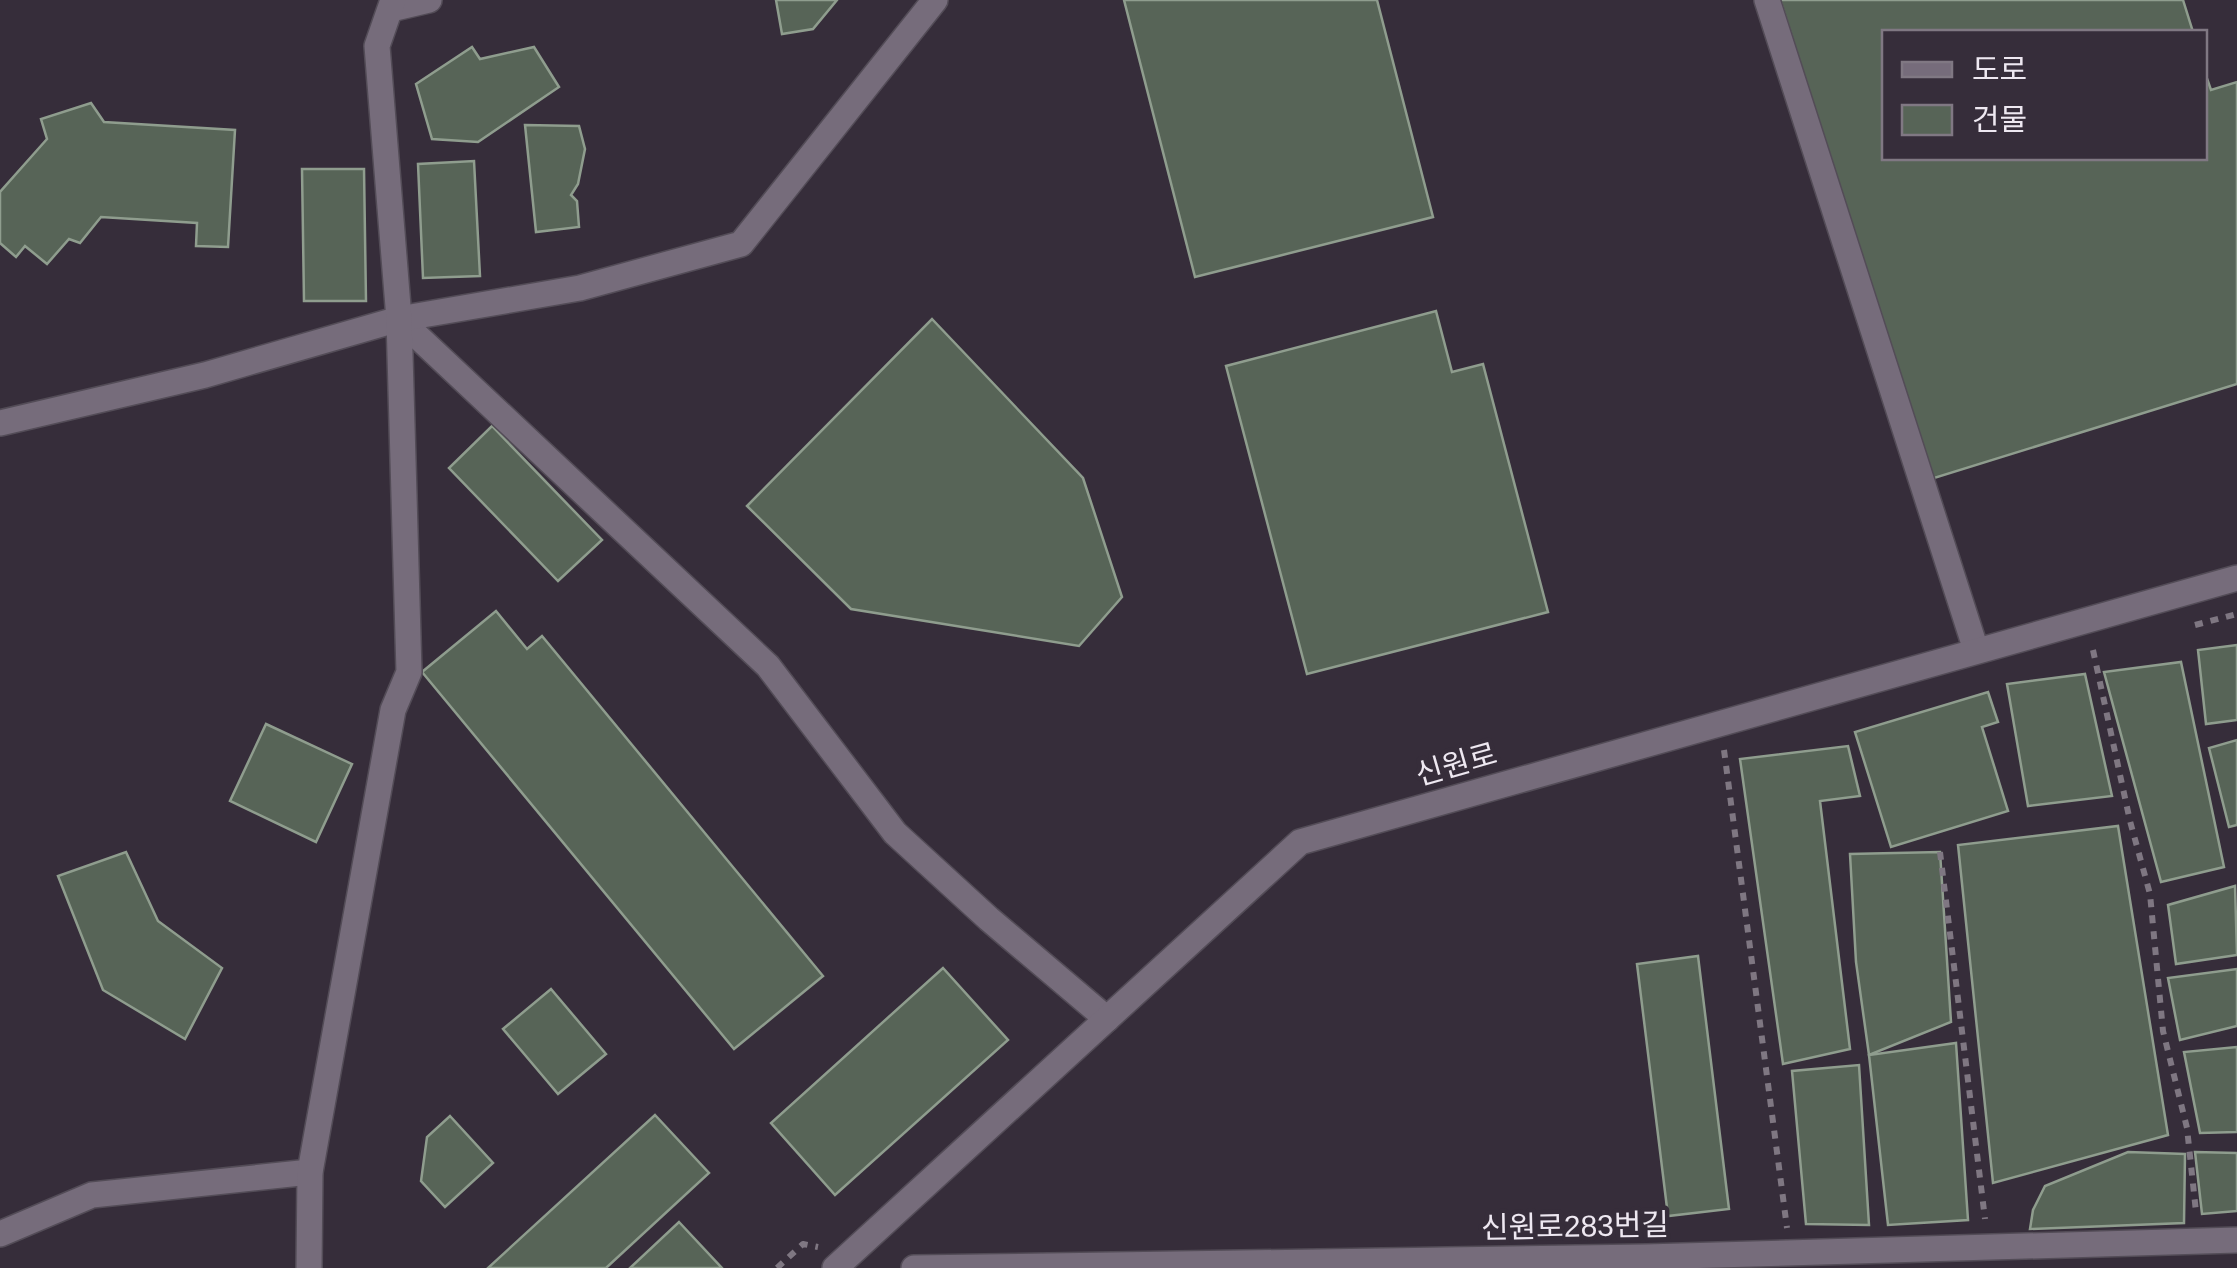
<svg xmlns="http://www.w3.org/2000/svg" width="2237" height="1268" viewBox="0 0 2237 1268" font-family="Helvetica,'Noto Sans KR',sans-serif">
	<rect width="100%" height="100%" fill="#362d3a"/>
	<g fill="#576457" stroke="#8f9d8e" stroke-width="2.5">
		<path d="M776 0H837L813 29 782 34Z"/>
		<path d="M1124 0H1377L1433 217 1195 277Z"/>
		<path d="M1780 0H2183L2193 32H1884V158H2204V70L2211 90 2237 82V384L1931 479Z"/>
		<path d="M472 47 480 59 534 47 559 87 478 142 432 139 416 84Z"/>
		<path d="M91 103 104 122 235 130 228 247 196 246 197 223 101 217 80 243 69 239 47 264 25 246 16 257 0 243V192L47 139 41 119Z"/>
		<path d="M525 125 579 126 585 149 578 184 571 195 577 201 579 227 536 232Z"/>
		<path d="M474 161 480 276 423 278 418 164Z"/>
		<path d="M302 169H364L366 301H304Z"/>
		<path d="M1436 311 1452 372 1483 364 1548 612 1307 674 1226 366Z"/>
		<path d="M932 319 1083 478 1122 597 1079 646 851 609 747 506Z"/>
		<path d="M492 426 602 540 558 581 449 468Z"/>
		<path d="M496 611 527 649 542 636 823 976 734 1049 422 672Z"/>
		<path d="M2237 645V720L2206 724 2198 650Z"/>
		<path d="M2181 662 2224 867 2161 882 2104 672Z"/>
		<path d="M2085 674 2112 796 2028 806 2007 684Z"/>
		<path d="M1988 692 1998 722 1982 727 2008 811 1891 847 1855 732Z"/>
		<path d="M266 724 352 764 316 842 230 801Z"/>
		<path d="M2237 740V825L2229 827 2209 748Z"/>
		<path d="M1848 746 1860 796 1820 801 1850 1049 1783 1064 1740 759Z"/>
		<path d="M2118 826 2168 1135 1993 1183 1958 845Z"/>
		<path d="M126 852 158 921 222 968 185 1039 103 990 58 876Z"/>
		<path d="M1940 852 1951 1022 1869 1055 1856 962 1850 854Z"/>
		<path d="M2235 886 2237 955 2176 964 2168 905Z"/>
		<path d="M1698 956 1729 1209 1668 1216 1637 964Z"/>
		<path d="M943 968 1008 1040 835 1195 771 1123Z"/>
		<path d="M2237 969V1026L2180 1040 2168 978Z"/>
		<path d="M551 989 606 1054 558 1094 503 1029Z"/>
		<path d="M1956 1043 1968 1220 1888 1225 1869 1055Z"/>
		<path d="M2237 1047V1132L2200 1133 2184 1052Z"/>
		<path d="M1859 1065 1869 1225 1806 1224 1792 1071Z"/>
		<path d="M655 1115 709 1173 606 1268H488Z"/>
		<path d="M450 1116 493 1163 445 1207 421 1181 427 1137Z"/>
		<path d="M2128 1152 2185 1154 2184 1223 2030 1229 2033 1210 2045 1186Z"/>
		<path d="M2195 1152 2237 1153V1211L2202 1214Z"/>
		<path d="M679 1222 722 1268H630Z"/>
	</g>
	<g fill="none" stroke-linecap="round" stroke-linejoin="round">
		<g stroke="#534c57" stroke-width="28">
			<g id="minor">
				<path d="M1767 0 1976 650"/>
				<path d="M391 9 429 0"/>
				<path d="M399 319 768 666 895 833 989 919 1107 1019"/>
				<path d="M0 423 205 375 399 319 580 288 741 244 935 0"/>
				<path d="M0 1234 92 1195 310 1172"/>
				<path d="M309 1268 310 1172 393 710 409 672 399 319 377 46 393 0"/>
				<path d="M835 1268 1300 842 2237 578"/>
				<path d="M914 1268 1646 1257 2237 1240"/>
			</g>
		</g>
		<g stroke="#7f7782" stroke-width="6" stroke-dasharray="8 8" stroke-linecap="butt">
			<path d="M2195 625 2237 614"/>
			<path d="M2093 650 2130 821 2150 894 2163 1031 2187 1128 2196 1212"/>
			<path d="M1724 750 1787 1228"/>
			<path d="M1940 852 1985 1219"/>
			<path d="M777 1268 803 1244 818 1247"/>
		</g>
		<use href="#minor" stroke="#766c7b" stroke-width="25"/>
	</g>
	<g text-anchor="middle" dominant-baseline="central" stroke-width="9" stroke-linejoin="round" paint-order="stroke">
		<g font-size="30" fill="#eee8f1" stroke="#362d3a">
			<text transform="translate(1456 764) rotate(-16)">신원로</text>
			<text transform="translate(1575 1226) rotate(-1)">신원로283번길</text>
		</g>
	</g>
	<rect x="1882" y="30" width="325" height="130" fill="#362d3a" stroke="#807883" stroke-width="2.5"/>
	<rect x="1902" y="62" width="50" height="15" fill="#766c7b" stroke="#807883" stroke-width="2.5"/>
	<text x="1972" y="80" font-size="30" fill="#eee8f1">도로</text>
	<rect x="1902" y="105" width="50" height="30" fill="#576457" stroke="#807883" stroke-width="2.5"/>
	<text x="1972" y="130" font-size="30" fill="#eee8f1">건물</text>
</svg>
